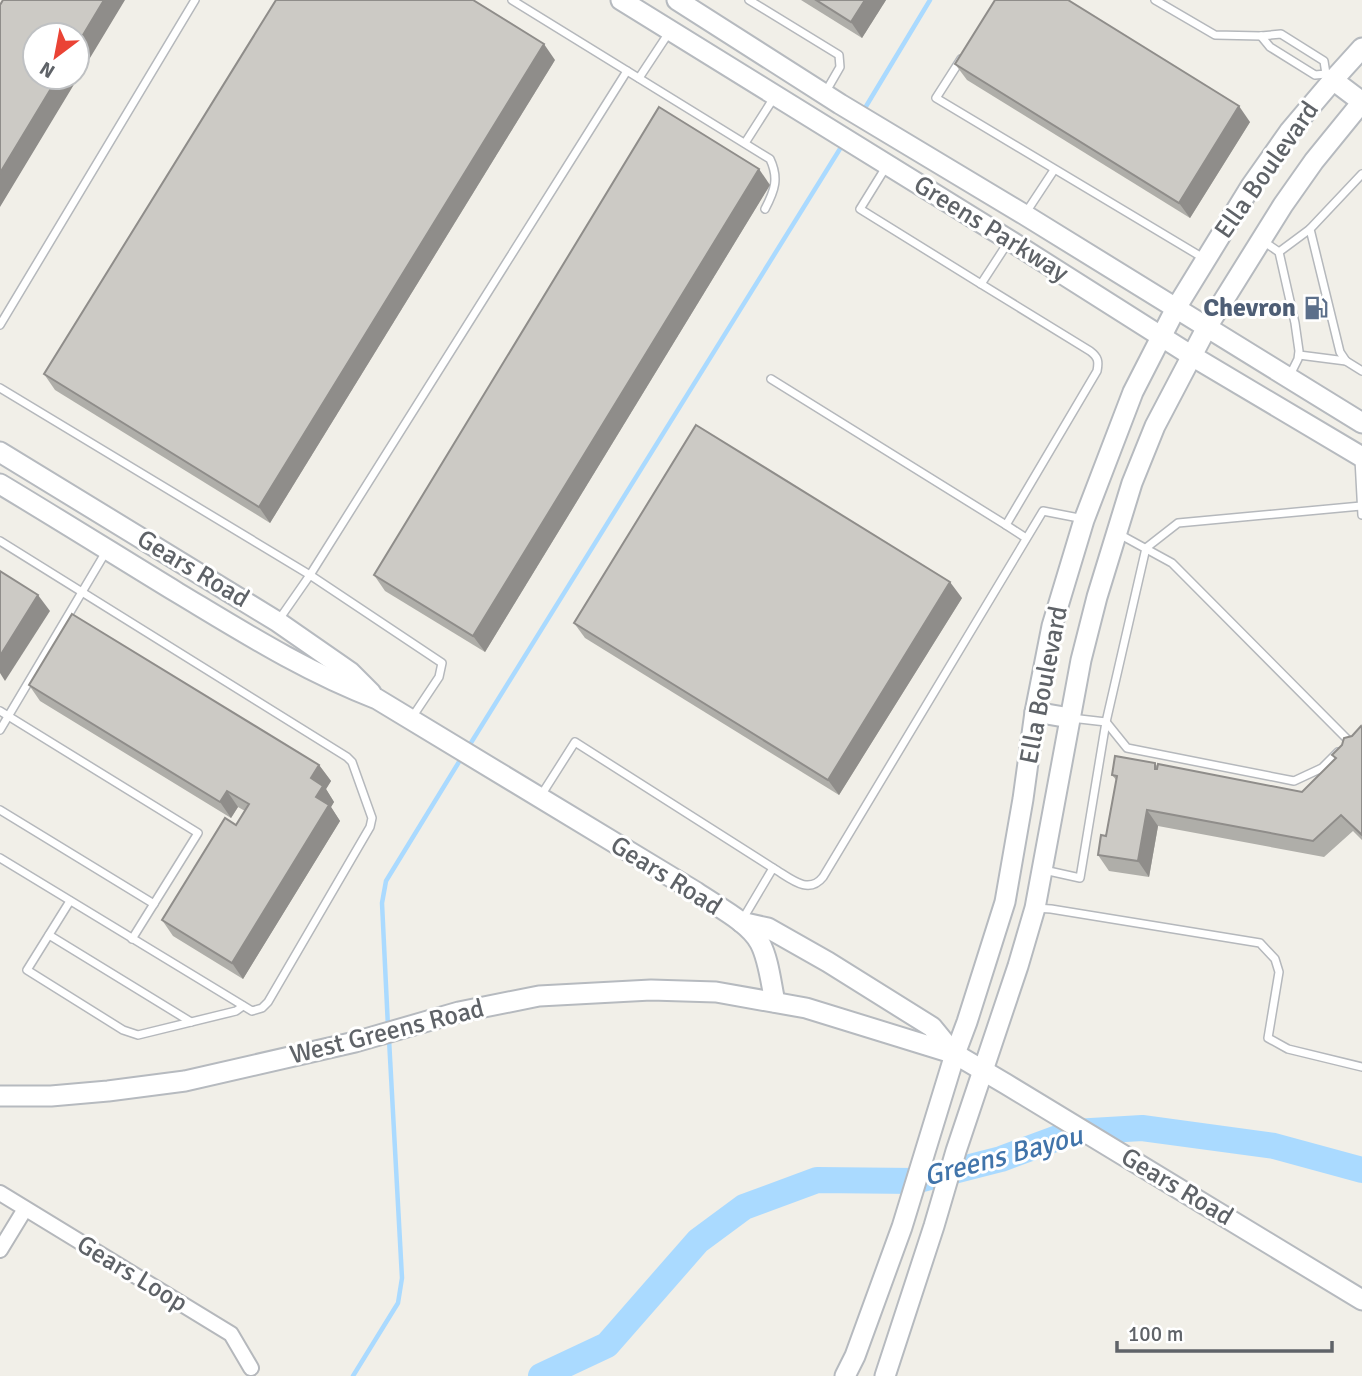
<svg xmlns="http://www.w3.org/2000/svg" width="1362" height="1376" viewBox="0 0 1362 1376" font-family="Signika,sans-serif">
	<rect width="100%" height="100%" fill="#f1efe8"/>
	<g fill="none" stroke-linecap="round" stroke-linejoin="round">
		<g stroke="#aadaff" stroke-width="4.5">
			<path d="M862 113 930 0"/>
			<path d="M469 746 843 144"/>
			<path d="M388 1027 382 903 386 881 462 757"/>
			<path d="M353 1376 398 1303 402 1278 389 1039"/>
		</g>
		<path stroke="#aadaff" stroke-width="26" d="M541 1376 607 1345 698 1241 744 1207 817 1180 915 1181 1001 1159 1074 1132 1142 1128 1274 1146 1362 1170"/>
		<g stroke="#b5b8bc" stroke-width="10">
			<g id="lane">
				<path d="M512 0 770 159C779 178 775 190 765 209"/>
				<path d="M749 0 839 55 840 67 825 93"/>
				<path d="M1155 0 1215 35 1261 36 1281 34 1324 61 1326 74 1331 78"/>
				<path d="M1261 36 1270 47 1315 75 1326 74"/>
				<path d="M961 59 936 98 1205 259"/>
				<path d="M639 78 670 31"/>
				<path d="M745 143 775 96"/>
				<path d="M886 167 860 209 981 284"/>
				<path d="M1362 174 1310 229 1340 352 1346 361 1362 371"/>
				<path d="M1025 214 1054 170"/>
				<path d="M1009 241 981 284 1090 351C1098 357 1099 361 1097 371L1006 525 1026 538"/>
				<path d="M1263 241 1279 252 1295 323 1299 351 1298 359 1289 377"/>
				<path d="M1279 252 1310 229"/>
				<path d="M0 325 195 0"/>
				<path d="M1299 355 1346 361"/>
				<path d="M771 379 1006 525"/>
				<path d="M0 388 310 575 442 663 439 677 411 719"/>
				<path d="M1359 459 1362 515"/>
				<path d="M1119 534 1172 563 1348 740"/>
				<path d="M0 541 347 757 352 762 372 818 370 827 268 1002 262 1008 252 1011 0 858"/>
				<path d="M278 621 310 575 627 71"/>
				<path d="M0 711 198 833 132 939"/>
				<path d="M1071 718 1106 722 1127 748 1294 781 1322 768 1338 752"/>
				<path d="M0 730 107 550"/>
				<path d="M540 797 575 742 773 868"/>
				<path d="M0 810 154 904"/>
				<path d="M1044 870 1080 878 1106 722 1146 548 1178 523 1361 506"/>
				<path d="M70 901 27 970 123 1030 138 1035 236 1011 243 1006"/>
				<path d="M1035 908 1051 909 1260 943 1275 959 1279 972 1268 1038 1288 1049 1362 1067"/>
				<path d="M741 922 773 868C789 877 808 896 823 877L1043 511 1084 519"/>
				<path d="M49 935 191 1022"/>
			</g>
		</g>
		<g stroke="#b5b8bc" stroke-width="18">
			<g id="street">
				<path d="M0 1193 231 1334 251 1368"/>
				<path d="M0 1250 25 1209"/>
			</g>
		</g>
		<g stroke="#b6babf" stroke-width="23">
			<g id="secondary">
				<path d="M621 0 1009 240 1192 356 1362 457"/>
				<path d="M677 0 840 104 1025 215 1362 423"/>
				<path d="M1333 80 1362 102"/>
				<path d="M0 452 278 622 350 672 371 693"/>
				<path d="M0 484C60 520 119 557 178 593 243 632 306 672 377 699L696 892C716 906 749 922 760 943 769 960 771 984 775 1002"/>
				<path d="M1035 712 1070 718"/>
				<path d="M741 922 768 928 828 962 932 1027 954 1054"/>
				<path d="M0 1096H51L108 1091 185 1081 355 1042 459 1012 539 996 651 990 716 992 806 1008 955 1054 1006 1084 1362 1300"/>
				<path d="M845 1376 855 1356 902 1227 955 1054 967 1022 1005 902 1023 799 1035 712 1052 626 1084 520 1133 392 1176 308 1251 186 1289 132 1333 80 1362 48"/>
				<path d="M885 1376 934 1226 956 1151 1018 966 1035 908 1081 660 1097 597 1132 483 1155 426 1207 327 1283 205 1314 161 1362 102"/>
			</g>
		</g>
		<use href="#lane" stroke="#fff" stroke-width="7"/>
		<use href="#street" stroke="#fff" stroke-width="14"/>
		<use href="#secondary" stroke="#fff" stroke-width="19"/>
	</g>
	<g fill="#afaea9">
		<path d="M801 0H886L862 38Z"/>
		<path d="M555 60 270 523 55 390 44 374Z"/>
		<path d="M955 64 1250 122 1190 218 967 80Z"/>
		<path d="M770 185 485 652 385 591 374 575Z"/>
		<path d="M962 598 839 795 585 638 574 623Z"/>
		<path d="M29 685 319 765 331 781 326 789 334 802 331 807 340 821 243 979 173 936 162 920 236 825 245 811 238 807 231 818 40 701Z"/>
		<path d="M1362 728V840L1353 831 1324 857 1158 826 1149 877 1109 871 1098 855 1106 836 1117 781 1112 775 1155 763 1157 766 1302 792 1335 759 1332 755 1352 736Z"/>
	</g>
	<g fill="#8f8d8a">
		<path d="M104 0H125L0 207V173L58 77H77V45Z"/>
		<path d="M865 0H886L862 38 851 22Z"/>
		<path d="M544 44 555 60 270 523 259 507Z"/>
		<path d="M1239 106 1250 122 1190 218 1179 203Z"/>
		<path d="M759 169 770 185 485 652 473 636Z"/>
		<path d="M950 582 962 598 839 795 828 780Z"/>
		<path d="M38 595 50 611 5 681 0 673V656Z"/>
		<path d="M319 765 331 781 326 789 334 802 331 807 340 821 243 979 232 963 316 797 311 778Z"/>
		<path d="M227 791 238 807 231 818 220 802Z"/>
		<path d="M1147 810 1158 826 1149 877 1138 861Z"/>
	</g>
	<g fill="#cccac5" stroke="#8f8d8a" stroke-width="2">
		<path d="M3 0H104L77 45V35H35V77H58L0 173V5Z"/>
		<path d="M276 0H473L544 44 259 507 44 374Z"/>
		<path d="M816 0H865L851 22Z"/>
		<path d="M995 0H1068L1239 106 1179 203 955 64Z"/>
		<path d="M659 107 759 169 473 636 374 575Z"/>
		<path d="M696 425 950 582 828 780 574 623Z"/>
		<path d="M0 571 38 595 0 656Z"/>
		<path d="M72 614 319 765 311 778 323 786 316 797 329 805 232 963 162 920 225 818 236 825 249 804 227 791 220 802 29 685Z"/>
		<path d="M1361 726 1362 728V835L1341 815 1313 841 1147 810 1138 861 1098 855 1101 835 1106 836 1117 776 1112 775 1115 756 1155 763V769H1157L1158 764 1302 792 1336 758 1332 755 1342 745 1344 738 1352 736Z"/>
	</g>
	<defs>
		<g id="fuel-bare" transform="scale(1.89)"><path d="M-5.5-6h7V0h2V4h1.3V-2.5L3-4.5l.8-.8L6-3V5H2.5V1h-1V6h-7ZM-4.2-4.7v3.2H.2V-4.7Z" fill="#5c6f8a" stroke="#fff" stroke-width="2.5" paint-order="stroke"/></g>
	</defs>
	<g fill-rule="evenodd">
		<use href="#fuel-bare" x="1316" y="308"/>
	</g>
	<g text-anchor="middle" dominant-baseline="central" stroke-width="6" stroke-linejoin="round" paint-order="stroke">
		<g font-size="26" fill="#5f6368" stroke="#fff">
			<text transform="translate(1267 170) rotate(-55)">Ella Boulevard</text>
			<text transform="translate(991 229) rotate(32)">Greens Parkway</text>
			<text transform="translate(193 569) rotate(31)">Gears Road</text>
			<text transform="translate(1044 685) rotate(-79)">Ella Boulevard</text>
			<text transform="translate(666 876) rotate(32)">Gears Road</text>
			<text transform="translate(387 1032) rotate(-14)">West Greens Road</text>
			<text transform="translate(1177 1187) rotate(31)">Gears Road</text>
			<text transform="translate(132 1274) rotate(31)">Gears Loop</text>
		</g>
		<g font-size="26" font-weight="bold" fill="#4e5e75" stroke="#fff" text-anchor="end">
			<text x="1296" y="308">Chevron</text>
		</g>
		<g font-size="28" font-style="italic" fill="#4174aa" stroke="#fff">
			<text transform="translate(1003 1156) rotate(-15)">Greens Bayou</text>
		</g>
	</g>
	<g transform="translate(56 56) rotate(212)"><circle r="33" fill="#ffffff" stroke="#bfc1c3" stroke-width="2"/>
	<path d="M0-5L12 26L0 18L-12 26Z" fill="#ea4335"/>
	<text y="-10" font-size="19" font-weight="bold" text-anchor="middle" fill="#5f6368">N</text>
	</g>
	<path d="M1117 1341v10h215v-10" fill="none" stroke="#5f6368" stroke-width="3.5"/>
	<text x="1128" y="1341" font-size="21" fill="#5f6368" stroke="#ffffff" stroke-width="5" paint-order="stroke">100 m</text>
</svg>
